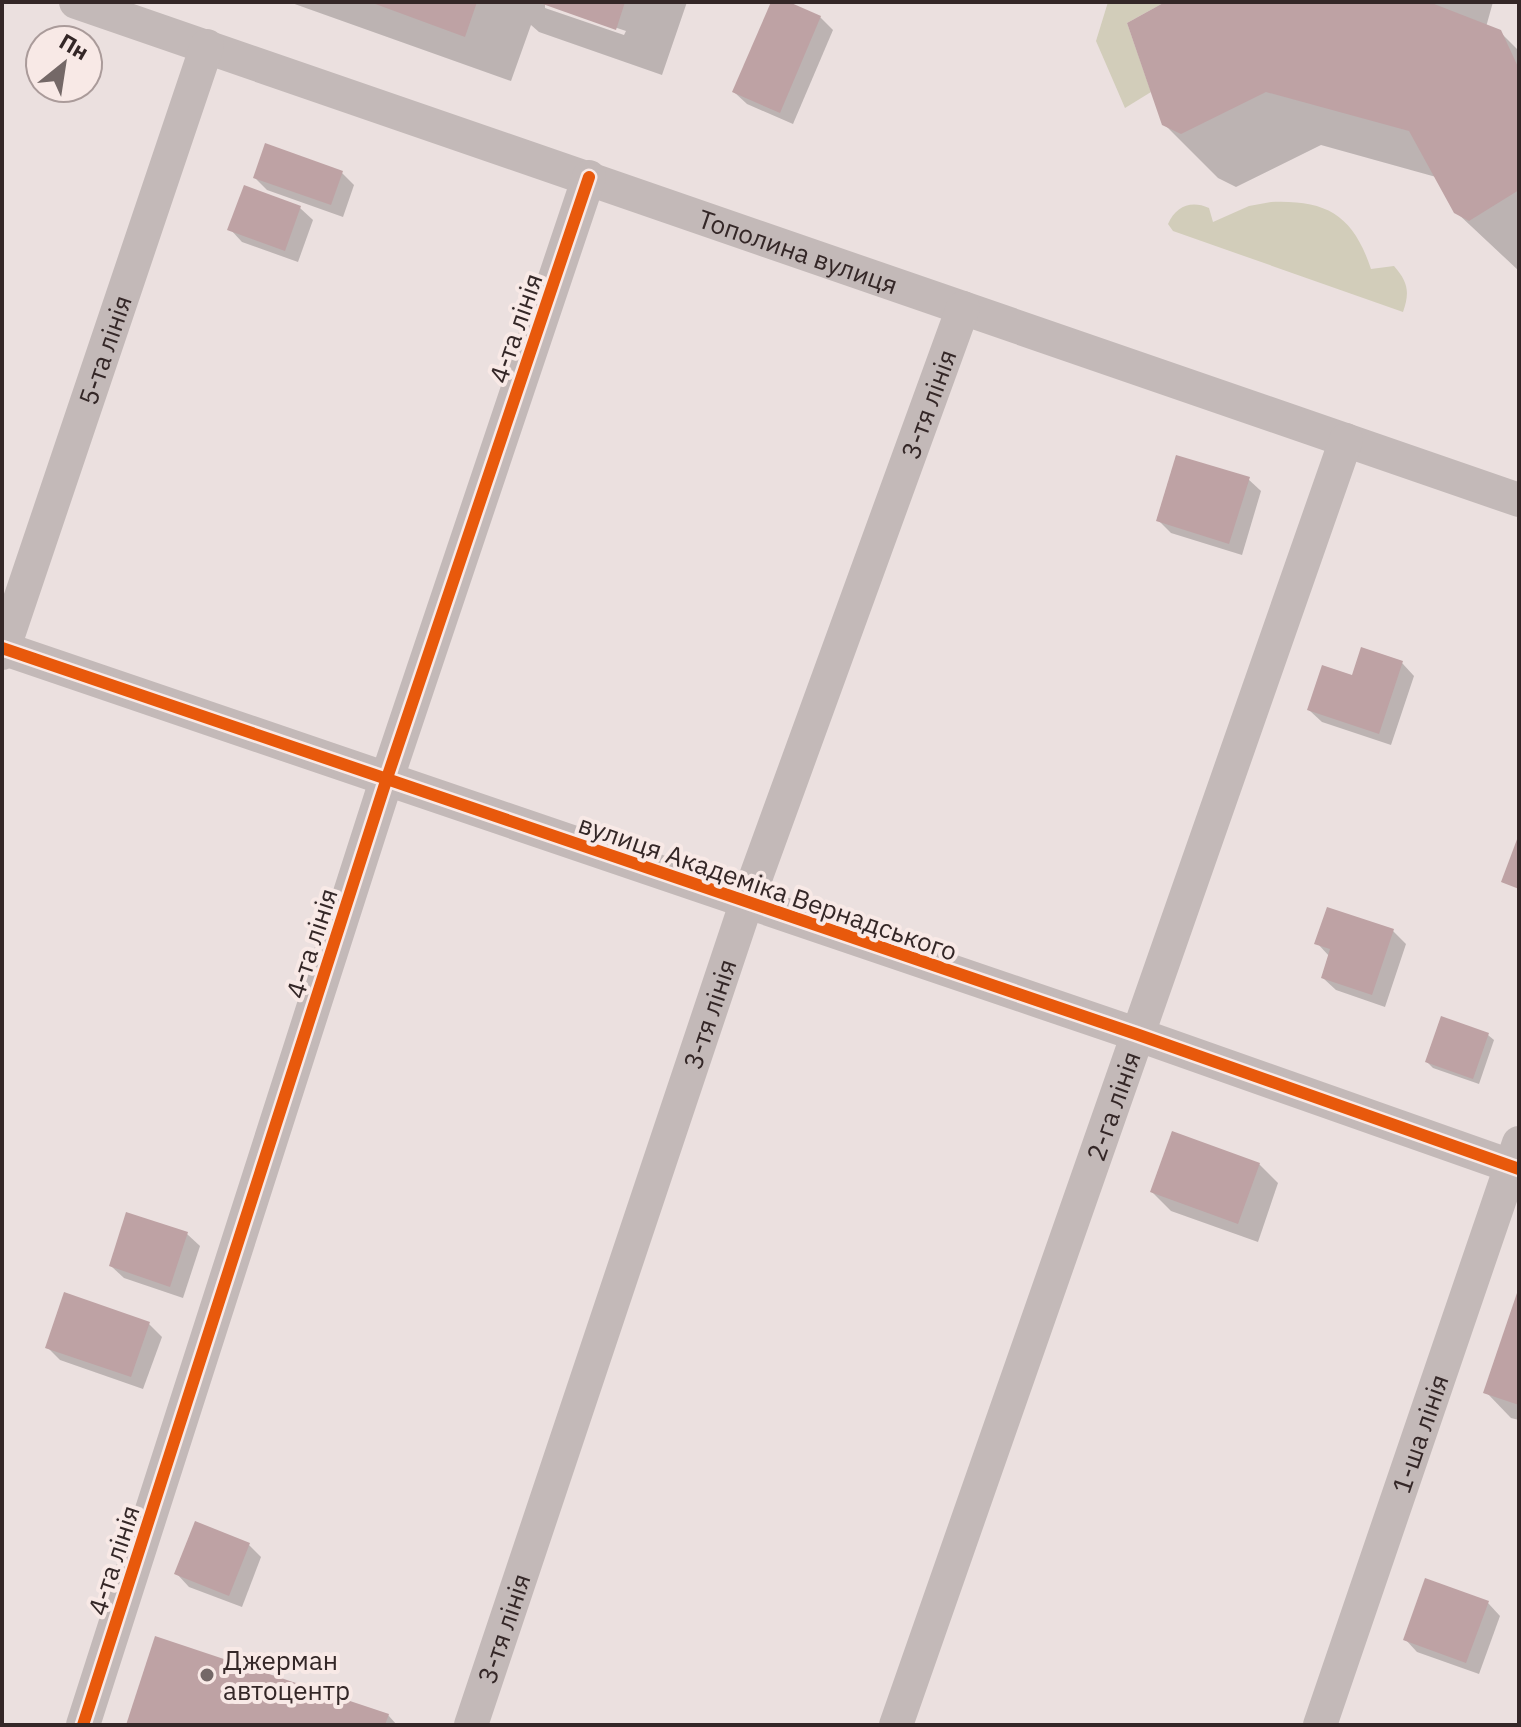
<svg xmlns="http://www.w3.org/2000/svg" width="1521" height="1727" viewBox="0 0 1521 1727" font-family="'IBM Plex Sans',sans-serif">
	<rect width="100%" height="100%" fill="#ebe0df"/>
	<g fill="#d2cdba">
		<path d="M1108 2H1165L1127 23 1151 92 1125 108 1096 41Z"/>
		<path d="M1271 202C1327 200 1353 215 1371 269L1394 266C1408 282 1410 292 1403 312L1173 231 1168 224C1176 206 1191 200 1209 208L1213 222 1249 206Z"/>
	</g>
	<g fill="#0003" fill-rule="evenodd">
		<path d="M289 2H687L662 75 539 32 531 25 511 81ZM545 4 626 31 624 35 545 8Z"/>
		<path d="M773 2H784L820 17 833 30 793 124 747 104 734 92Z"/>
		<path d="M1169 2H1493L1486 27 1500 32 1519 51V271L1456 212 1436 177 1321 145 1236 187 1218 178 1164 124Z"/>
		<path d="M342 173 354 185 343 217 267 190 255 178Z"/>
		<path d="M300 208 313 220 298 262 242 242 230 229Z"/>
		<path d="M1248 479 1261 491 1242 555 1171 533 1159 521Z"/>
		<path d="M1402 663 1414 676 1391 745 1322 722 1309 710 1353 678Z"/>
		<path d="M1393 931 1406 944 1385 1007 1336 990 1323 978 1330 957 1317 943Z"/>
		<path d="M1488 1035 1494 1040 1479 1084 1433 1068 1427 1062Z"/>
		<path d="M1259 1164 1278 1183 1258 1242 1171 1211 1152 1192Z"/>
		<path d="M187 1234 200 1246 183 1298 124 1278 111 1266Z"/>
		<path d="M1519 1294V1420L1511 1418 1486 1392Z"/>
		<path d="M149 1324 162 1337 143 1389 60 1360 47 1347Z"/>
		<path d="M249 1545 261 1557 242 1607 189 1587 177 1574Z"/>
		<path d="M1488 1603 1500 1616 1479 1674 1417 1652 1405 1639Z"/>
		<path d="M388 1715 397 1725H128Z"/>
	</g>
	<g fill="#bea2a4">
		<path d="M370 2H477L465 37Z"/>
		<path d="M537 2H625L616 30Z"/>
		<path d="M771 2H789L821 16 780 113 732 92Z"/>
		<path d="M1165 2H1429L1501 30 1519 69V190L1469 221 1454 213 1409 131 1266 92 1181 134 1162 125 1127 23Z"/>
		<path d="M265 143 343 171 331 205 253 178Z"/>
		<path d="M244 185 301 206 285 251 227 230Z"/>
		<path d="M1176 455 1250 477 1229 544 1156 521Z"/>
		<path d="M1361 647 1403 661 1379 734 1307 710 1322 665 1352 675Z"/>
		<path d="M1519 834V889L1501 882Z"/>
		<path d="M1327 907 1394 929 1372 995 1321 978 1330 949 1314 944Z"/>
		<path d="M1441 1016 1489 1033 1473 1079 1425 1062Z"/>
		<path d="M1172 1131 1260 1163 1238 1224 1150 1192Z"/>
		<path d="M126 1212 188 1232 170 1287 109 1266Z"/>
		<path d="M1518 1290H1519V1405L1483 1393Z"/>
		<path d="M64 1292 150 1322 131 1377 45 1348Z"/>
		<path d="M195 1521 250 1543 229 1596 174 1574Z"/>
		<path d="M1425 1578 1489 1601 1466 1663 1403 1640Z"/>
		<path d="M155 1636 389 1714 385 1725H126Z"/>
	</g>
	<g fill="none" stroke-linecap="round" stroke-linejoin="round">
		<g stroke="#c3b9b8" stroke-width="34">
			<path id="s1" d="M76 2 1519 500"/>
			<path d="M2 648 1136 1034 1519 1169"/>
			<path id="s2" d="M2 653 207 46"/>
			<path d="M83 1725 386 781 589 177"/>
			<path id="s3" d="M471 1725 746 904 963 308"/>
			<path id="s4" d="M896 1725 1346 440"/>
			<path id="s5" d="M1320 1725 1519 1143"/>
		</g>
		<g stroke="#f8e9e6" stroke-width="17">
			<g id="cycleway">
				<path d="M2 648 1136 1034 1519 1169"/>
				<path d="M83 1725 386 781 589 177"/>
			</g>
		</g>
		<use href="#cycleway" stroke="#e8590c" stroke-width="12"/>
	</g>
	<circle fill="#746867" stroke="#f8e9e6" stroke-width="3" cx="207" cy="1675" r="8"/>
	<g text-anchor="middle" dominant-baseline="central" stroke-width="8" stroke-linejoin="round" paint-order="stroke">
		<g font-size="26" fill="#342727" stroke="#f8e9e6">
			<text stroke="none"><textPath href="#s1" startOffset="764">Тополина вулиця</textPath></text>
			<text transform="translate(515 328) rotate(-71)">4-та лінія</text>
			<text stroke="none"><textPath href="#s2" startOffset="320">5-та лінія</textPath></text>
			<text stroke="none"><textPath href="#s3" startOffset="1398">3-тя лінія</textPath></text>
			<text transform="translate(768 887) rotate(19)">вулиця Академіка Вернадського</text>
			<text transform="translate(311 943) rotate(-72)">4-та лінія</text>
			<text stroke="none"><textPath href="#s3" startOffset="750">3-тя лінія</textPath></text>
			<text stroke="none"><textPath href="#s4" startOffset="656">2-га лінія</textPath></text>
			<text stroke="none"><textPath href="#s5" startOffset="308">1-ша лінія</textPath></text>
			<text transform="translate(113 1560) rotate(-72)">4-та лінія</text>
			<text stroke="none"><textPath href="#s3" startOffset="102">3-тя лінія</textPath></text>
		</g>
		<g font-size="26" fill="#342727" stroke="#f8e9e6" text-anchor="start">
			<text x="223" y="1660">Джерман<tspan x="223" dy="30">автоцентр</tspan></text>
		</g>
	</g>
	<rect width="1521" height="1727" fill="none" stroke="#342727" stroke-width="8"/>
	<g transform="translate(64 64) rotate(30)"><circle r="38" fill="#f8e9e6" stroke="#aa9b9a" stroke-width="2"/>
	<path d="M0-6L14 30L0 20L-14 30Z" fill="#746867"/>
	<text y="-12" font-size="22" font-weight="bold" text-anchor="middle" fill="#342727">Пн</text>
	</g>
</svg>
